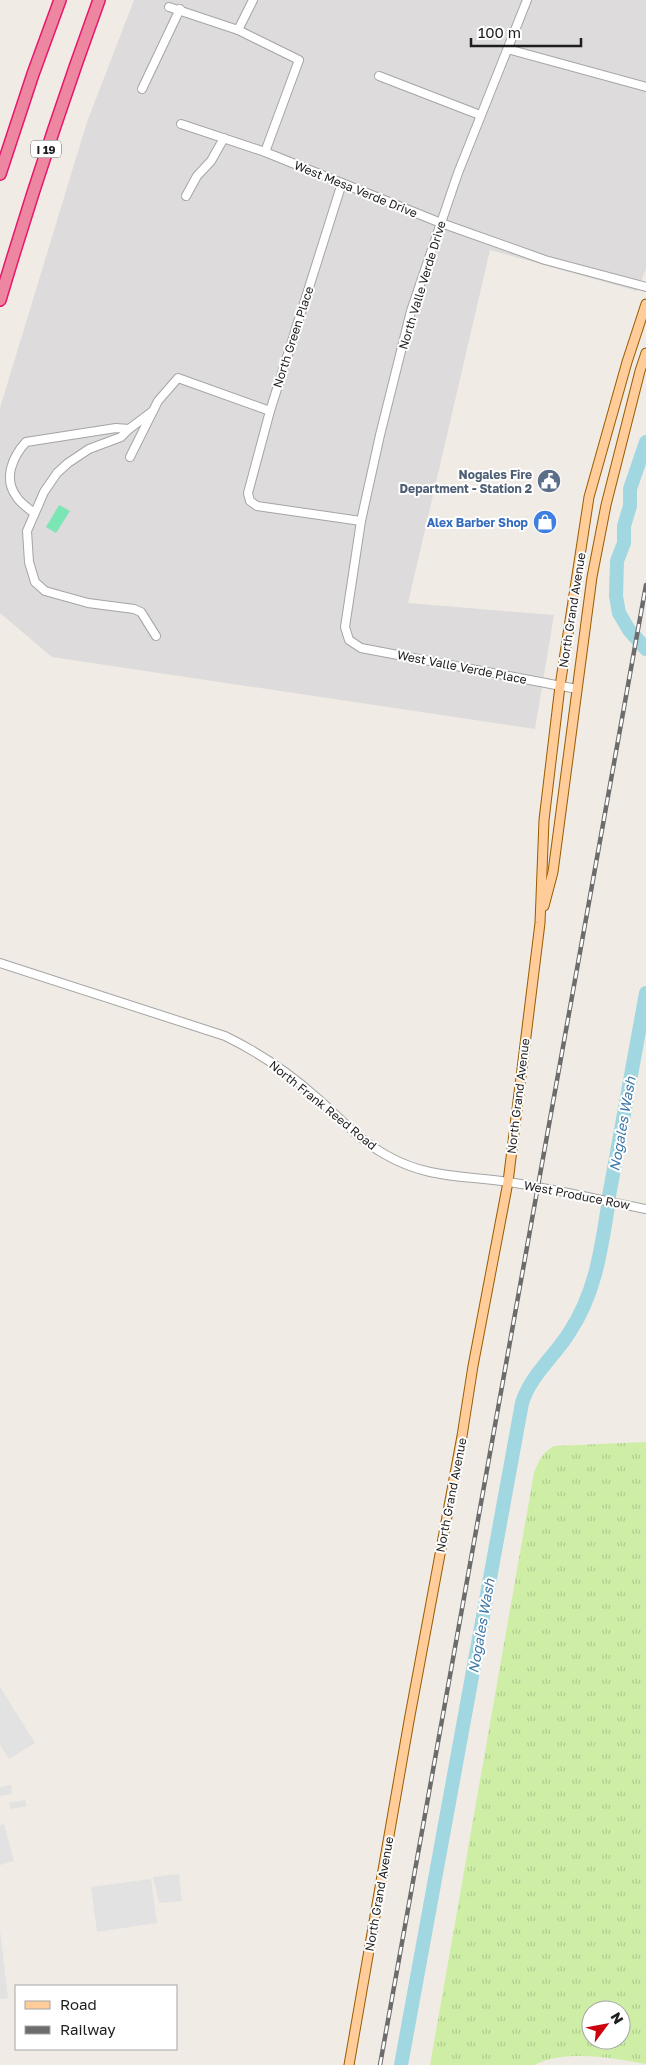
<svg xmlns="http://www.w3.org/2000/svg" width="646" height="2065" viewBox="0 0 646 2065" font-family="'Golos Text',sans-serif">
	<defs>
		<pattern id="grass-tufts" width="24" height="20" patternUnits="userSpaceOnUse" patternTransform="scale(1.25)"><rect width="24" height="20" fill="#ceeea6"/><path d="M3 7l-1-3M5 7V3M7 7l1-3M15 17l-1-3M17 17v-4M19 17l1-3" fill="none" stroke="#b0cc8e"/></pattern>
	</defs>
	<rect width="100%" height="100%" fill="#f0ebe4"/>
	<path fill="#dddbdb" d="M134 0H646V269L637 291 490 250 408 603 554 615 535 729 52 657 0 613V408L87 122Z"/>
	<path fill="url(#grass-tufts)" fill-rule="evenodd" d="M646 1442V2064C612 2058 566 2049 534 2065H430L534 1473C539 1460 542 1453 554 1446ZM591 2010H621V2040H591Z"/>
	<path fill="#7ce5b5" d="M59 505 70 511 56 533 46 527Z"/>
	<g fill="#e2e2e2">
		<path d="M0 1687 35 1743 9 1759 0 1745Z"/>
		<path d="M11 1785 12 1794 0 1796V1787Z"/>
		<path d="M25 1800 27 1806 11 1809 9 1803Z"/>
		<path d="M4 1824 14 1861 0 1865V1825Z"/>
		<path d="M179 1874 182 1901 159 1903 153 1877Z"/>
		<path d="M151 1879 157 1923 97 1932 91 1887Z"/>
		<path d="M0 1930 8 1998 0 1999Z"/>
	</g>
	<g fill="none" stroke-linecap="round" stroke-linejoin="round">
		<g stroke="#a1d7e1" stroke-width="14">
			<path d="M646 442 630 489V506L624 526V543L617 561 616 596 619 613 629 630 646 649"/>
			<path d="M609 1196 646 993"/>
			<path d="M401 2065 522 1403C530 1376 554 1357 569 1333 595 1294 601 1251 608 1206"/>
		</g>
		<g stroke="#a5a5a5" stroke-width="10">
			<g id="minor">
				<path d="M527 0 458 173 411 311 380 435 361 521 345 627 349 640 361 648 577 689"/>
				<path d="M169 7 238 30 299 60 265 152"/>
				<path d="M238 30 253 0"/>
				<path d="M508 49 646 87"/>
				<path d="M379 76 480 115"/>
				<path d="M142 89 180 9"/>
				<path d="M181 124 265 152 441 223 545 260 646 287"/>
				<path d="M342 183 270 411 248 493 250 501 257 506 361 521"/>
				<path d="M186 196 197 176 211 161 224 138"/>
				<path d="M129 429 121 437 89 449 68 463 57 473 44 492 27 531 29 562 35 582 45 591 88 603 134 609 141 612 156 636"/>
				<path d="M130 457 158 401 178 378 270 411"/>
				<path d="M34 513C28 508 20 503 16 496 3 478 13 456 26 442L116 428 129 429 153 411"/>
				<path d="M0 963 225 1036C258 1052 288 1072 316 1097 339 1117 359 1140 386 1155 428 1179 463 1175 508 1182 554 1189 600 1200 646 1209"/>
			</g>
		</g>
		<g stroke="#995c00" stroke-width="11">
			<g id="major">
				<path d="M544 906 553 872 592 577 606 505 640 371 646 353"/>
				<path d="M349 2065 409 1721 462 1436 473 1366 508 1182 540 923 544 820 560 686 589 497 627 362 646 304"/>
			</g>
		</g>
		<g stroke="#e8176d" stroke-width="14">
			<g id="highway">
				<path d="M0 174 33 74 60 0"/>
				<path d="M0 300C30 199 63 99 99 0"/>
			</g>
		</g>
		<use href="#minor" stroke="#fff" stroke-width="8"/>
		<use href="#major" stroke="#ffcc9a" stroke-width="9"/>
		<use href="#highway" stroke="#ed86a0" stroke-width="11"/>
		<g stroke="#6c6c6c" stroke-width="4.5">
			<path id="rail" d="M380 2065 646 585"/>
		</g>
		<use href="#rail" stroke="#fff" stroke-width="2.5" stroke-dasharray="8" stroke-linecap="butt"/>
	</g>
	<defs>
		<g id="civic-disc" transform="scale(1.25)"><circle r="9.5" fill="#5c6f8a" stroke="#fff"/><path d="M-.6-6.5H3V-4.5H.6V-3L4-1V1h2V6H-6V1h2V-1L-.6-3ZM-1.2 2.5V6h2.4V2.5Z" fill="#fff"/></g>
		<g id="shop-disc" transform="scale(1.25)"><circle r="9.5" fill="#3f7fe0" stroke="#fff"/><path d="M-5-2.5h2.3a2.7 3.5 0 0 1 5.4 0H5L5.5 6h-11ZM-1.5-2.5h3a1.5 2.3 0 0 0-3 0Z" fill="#fff"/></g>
	</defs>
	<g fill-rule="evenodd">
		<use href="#civic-disc" x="549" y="481"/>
		<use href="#shop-disc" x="545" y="522"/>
	</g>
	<g text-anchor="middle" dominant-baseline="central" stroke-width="4" stroke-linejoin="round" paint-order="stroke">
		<rect fill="#fff" stroke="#626262" stroke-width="1" x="31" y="140.5" width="30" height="17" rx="4"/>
		<g font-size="11" font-weight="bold" fill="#1e1e1e">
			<text x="46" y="149">I 19</text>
		</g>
		<g font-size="12" fill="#1e1e1e" stroke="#fff">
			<text transform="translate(356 189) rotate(22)">West Mesa Verde Drive</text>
			<text transform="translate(422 285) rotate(-73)">North Valle Verde Drive</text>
			<text transform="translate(293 337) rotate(-72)">North Green Place</text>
			<text transform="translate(572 610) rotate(-81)">North Grand Avenue</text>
			<text transform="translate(462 667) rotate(11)">West Valle Verde Place</text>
			<text transform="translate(518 1096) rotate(-83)">North Grand Avenue</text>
			<text transform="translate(323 1105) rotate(39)">North Frank Reed Road</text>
			<text transform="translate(577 1195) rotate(11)">West Produce Row</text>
			<text transform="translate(451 1495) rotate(-79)">North Grand Avenue</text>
			<text transform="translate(379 1894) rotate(-80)">North Grand Avenue</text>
		</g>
		<g font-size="12" font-weight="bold" fill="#4e5e75" stroke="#fff" text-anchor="end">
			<text x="532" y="474">Nogales Fire<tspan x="532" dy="14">Department - Station 2</tspan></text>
		</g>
		<g font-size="12" font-weight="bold" fill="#366cbe" stroke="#fff" text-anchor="end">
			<text x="528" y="522">Alex Barber Shop</text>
		</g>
		<g font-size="14" font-style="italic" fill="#3e78a6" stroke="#fff">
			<text transform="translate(622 1124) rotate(-80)">Nogales Wash</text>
			<text transform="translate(481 1626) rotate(-80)">Nogales Wash</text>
		</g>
	</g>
	<rect x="15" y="1985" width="162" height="65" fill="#ffffff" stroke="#a5a5a5"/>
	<rect x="25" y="2001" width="25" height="8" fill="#ffcc9a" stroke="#a5a5a5"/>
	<text x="60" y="2010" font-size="15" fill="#1e1e1e">Road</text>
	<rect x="25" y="2026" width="25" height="8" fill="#6c6c6c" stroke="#a5a5a5"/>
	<text x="60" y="2035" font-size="15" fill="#1e1e1e">Railway</text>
	<g transform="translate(606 2025) rotate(58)"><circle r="24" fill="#ffffff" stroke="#a5a5a5"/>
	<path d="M0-4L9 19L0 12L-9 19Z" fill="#cd000e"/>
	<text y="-8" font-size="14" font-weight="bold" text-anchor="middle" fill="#1e1e1e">N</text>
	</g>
	<path d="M471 38v8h110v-8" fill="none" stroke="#1e1e1e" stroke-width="2.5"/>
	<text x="478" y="38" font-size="15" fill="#1e1e1e" stroke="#ffffff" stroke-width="4" paint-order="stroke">100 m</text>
</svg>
